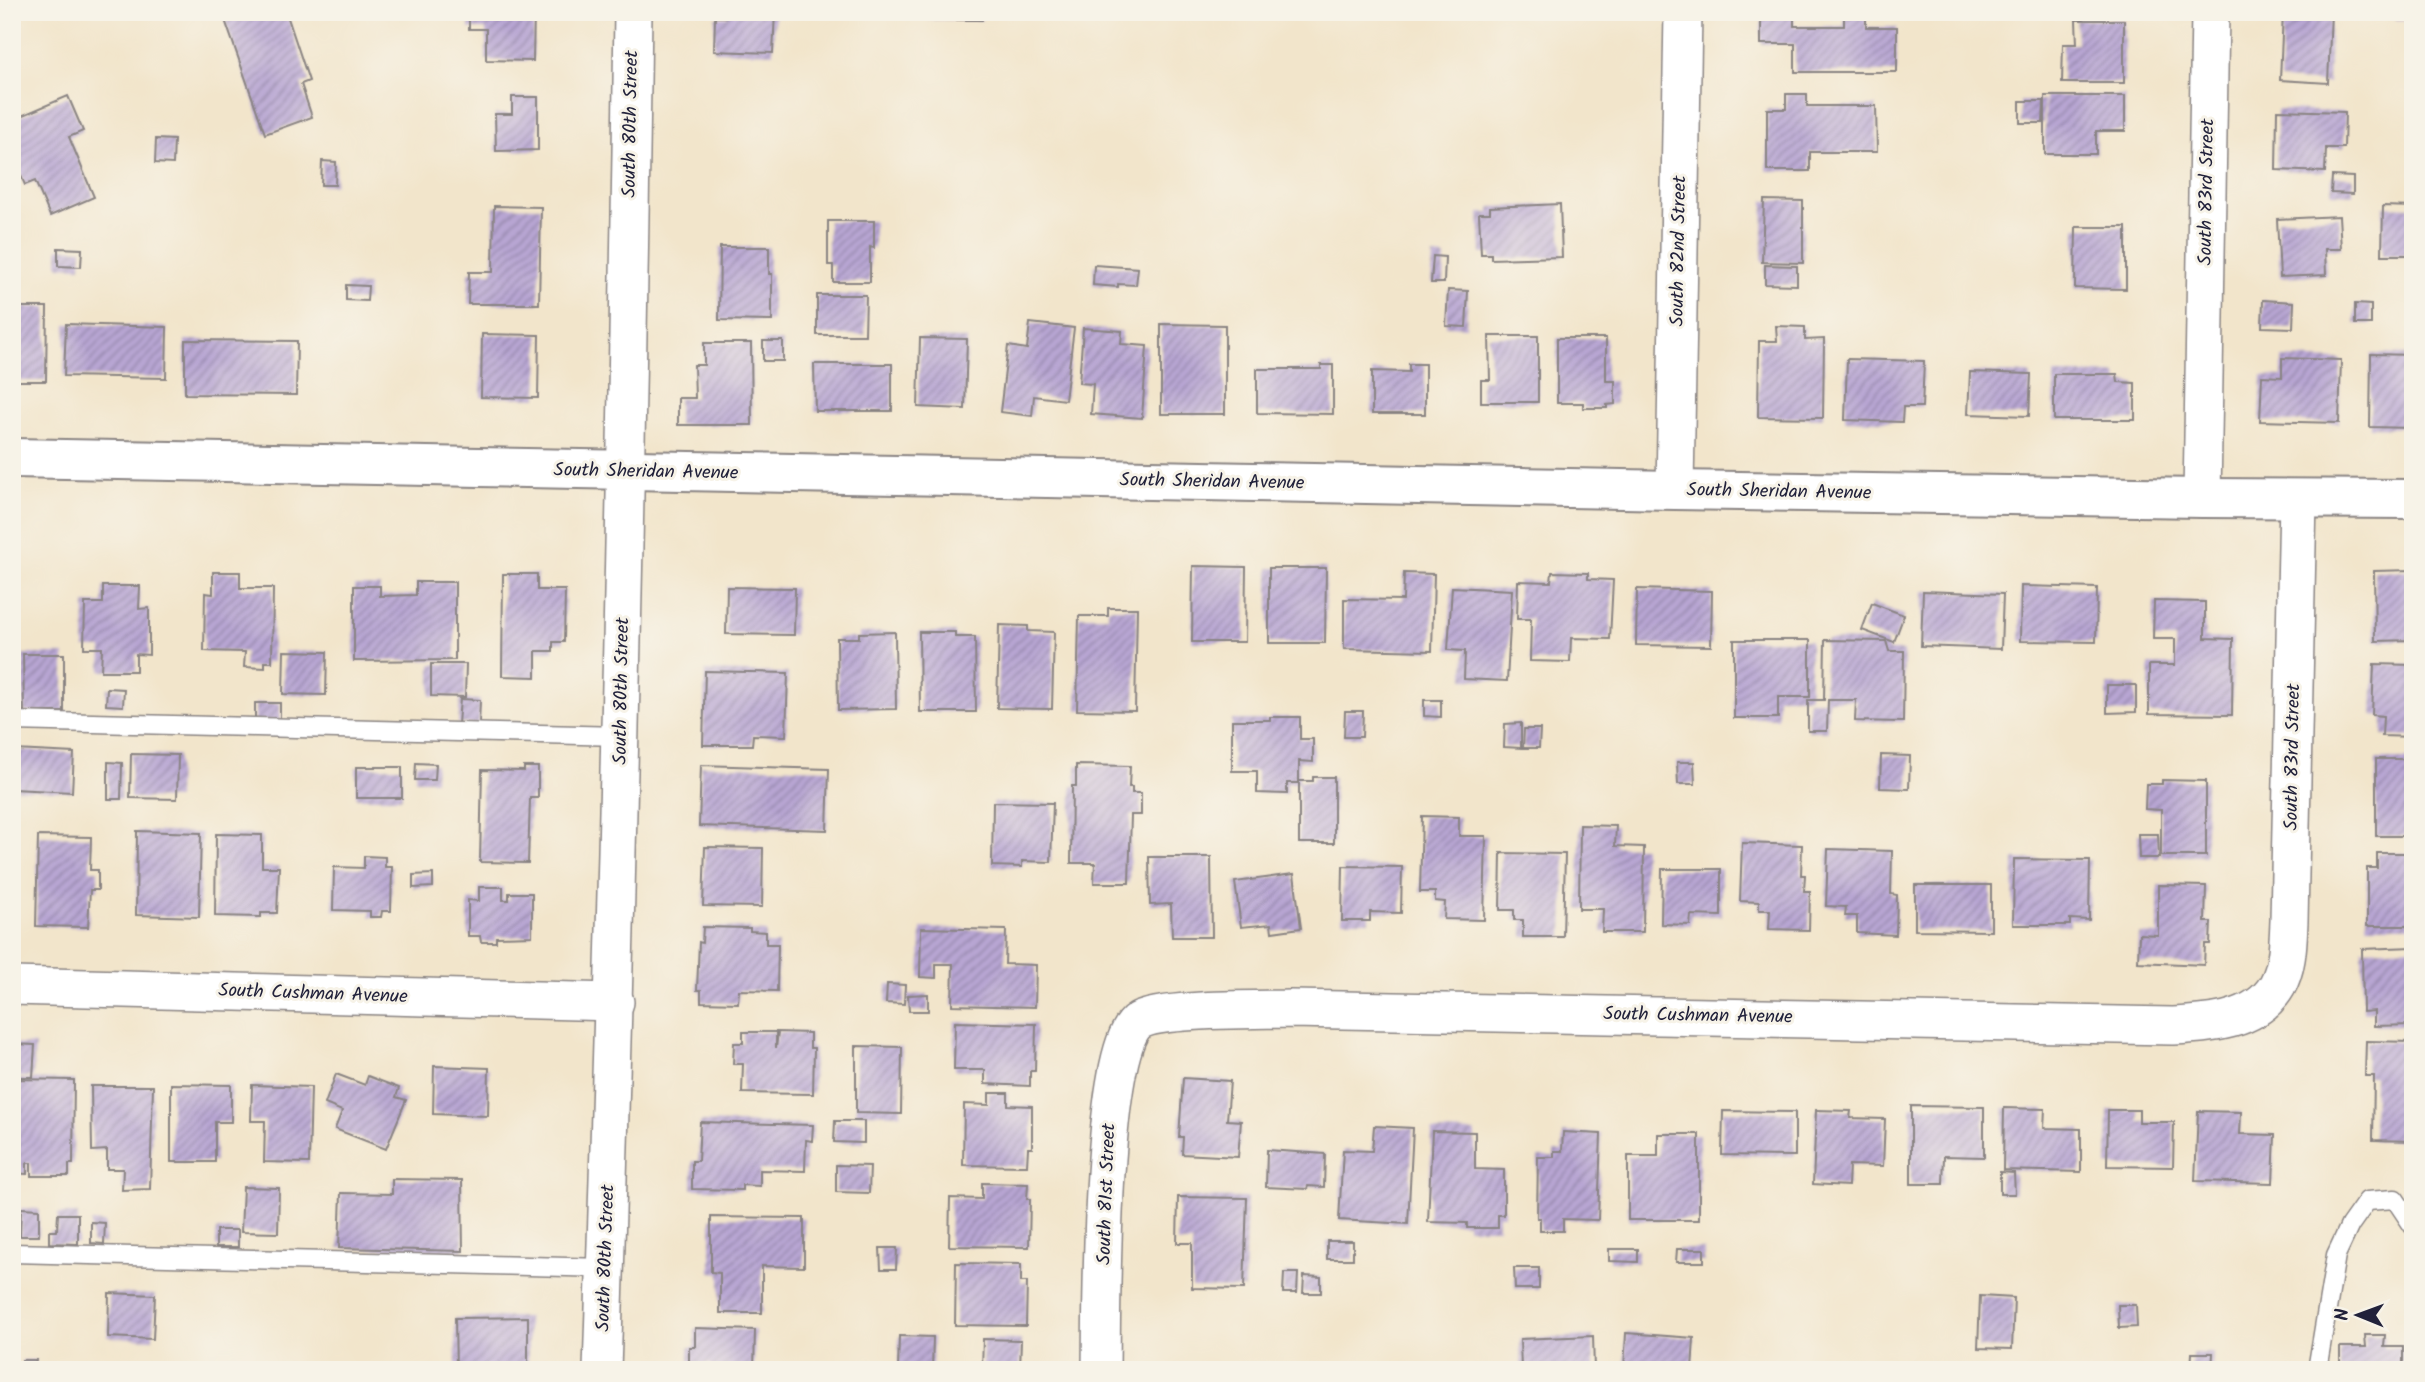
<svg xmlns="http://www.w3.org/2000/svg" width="2425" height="1382" viewBox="0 0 2425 1382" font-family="Kalam,sans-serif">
	<defs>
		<pattern id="building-hatch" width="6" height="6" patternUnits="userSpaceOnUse" patternTransform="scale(1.75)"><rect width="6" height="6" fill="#b8a6d3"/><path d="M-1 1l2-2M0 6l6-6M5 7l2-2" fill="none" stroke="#9587ac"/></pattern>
	</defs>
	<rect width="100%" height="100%" fill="#f7f3e8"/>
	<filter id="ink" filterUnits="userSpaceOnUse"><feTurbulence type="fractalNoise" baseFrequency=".0143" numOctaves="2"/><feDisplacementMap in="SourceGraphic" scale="14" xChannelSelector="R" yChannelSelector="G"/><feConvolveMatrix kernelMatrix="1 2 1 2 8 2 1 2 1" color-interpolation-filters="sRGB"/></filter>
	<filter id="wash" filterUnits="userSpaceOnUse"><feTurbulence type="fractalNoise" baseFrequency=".00686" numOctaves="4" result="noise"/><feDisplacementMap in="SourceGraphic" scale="28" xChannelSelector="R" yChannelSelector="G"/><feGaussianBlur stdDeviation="1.57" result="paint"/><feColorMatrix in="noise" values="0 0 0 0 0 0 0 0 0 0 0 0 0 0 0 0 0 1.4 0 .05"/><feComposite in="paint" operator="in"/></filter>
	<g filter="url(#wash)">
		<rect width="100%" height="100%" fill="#f2e5cb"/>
		<g id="blocks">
			<g fill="url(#building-hatch)">
				<path d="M237 12H286L309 81 301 84 312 117 265 134 224 17Z"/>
				<path d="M469 12H534L533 61 486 60V29H469Z"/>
				<path d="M727 12H775L773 53 714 51 715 17H727Z"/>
				<rect x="928" y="12" width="54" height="8"/>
				<path d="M1761 12H1794V26H1844V12L1866 13V27H1897V72H1795V44H1761Z"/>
				<path d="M2283 12H2331L2328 83 2280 80Z"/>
				<path d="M2395 12H2413V19L2395 20Z"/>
				<path d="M2076 20H2124V83H2062L2063 44H2077Z"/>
				<path d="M1786 94H1807V106H1876L1877 152H1810V171H1767V109H1786Z"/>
				<path d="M68 96 83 131 69 137 94 197 50 216 35 181 25 185 12 156V120Z"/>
				<path d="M2045 96H2125V131H2096V154H2045Z"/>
				<path d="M512 97H538V150L496 151 495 114H512Z"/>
				<path d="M2020 101H2044L2043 123H2020Z"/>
				<path d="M2277 110 2345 112 2344 148H2326L2325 172 2276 170Z"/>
				<path d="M156 139 174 140 173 164 155 163Z"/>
				<path d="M322 161 336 162 335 185H321Z"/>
				<path d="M2332 176 2353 177V194L2331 193Z"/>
				<path d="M1764 200 1803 201V263L1762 262Z"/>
				<path d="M1560 204 1562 257 1491 259V254H1481L1479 213H1490V207Z"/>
				<path d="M494 206 541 207 539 304H468L469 272H493Z"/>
				<path d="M2383 206 2413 207V255H2382Z"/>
				<path d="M2339 216 2341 249H2325L2326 275 2280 277 2277 219Z"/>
				<path d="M828 221H874V248L870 247V282H833V265H828Z"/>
				<path d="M2076 227H2126V289L2075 288Z"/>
				<path d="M720 247H769V274H772V321L719 320Z"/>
				<path d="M58 248 82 249 81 267 58 266Z"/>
				<path d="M1433 256 1445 257 1444 283H1431Z"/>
				<path d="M1094 265 1138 268 1136 285 1118 284V287L1093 285Z"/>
				<path d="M1765 265 1797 266V285L1765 284Z"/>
				<path d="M346 285 368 286 367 301 346 300Z"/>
				<path d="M1448 290 1468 291 1466 327 1446 326Z"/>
				<path d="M817 295H866L865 335H817Z"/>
				<path d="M2263 300 2294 302 2293 328 2262 327Z"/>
				<path d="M2355 304 2371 305V324H2355Z"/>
				<path d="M12 307H47L46 381H12Z"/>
				<path d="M1030 323 1074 328 1065 400 1034 396 1032 416 1000 412 1008 346 1027 349Z"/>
				<path d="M66 324 167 327 166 378 64 376Z"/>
				<path d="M1161 324 1225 325V414H1161Z"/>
				<path d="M1776 326 1805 327V340L1824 339 1823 418 1758 417 1759 341H1777Z"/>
				<path d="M1083 328 1122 331 1121 344 1147 346 1142 418 1091 414 1093 384 1079 383Z"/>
				<path d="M482 334 539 335 538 398 481 397Z"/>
				<path d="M1489 336H1538V402H1481V380H1490Z"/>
				<path d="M920 338 967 339 965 409 918 407Z"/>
				<path d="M1557 338H1606V381H1615V404L1607 405V408H1583V403H1557Z"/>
				<path d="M185 340 297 341 296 395 185 394Z"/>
				<rect x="763" y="341" width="20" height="20"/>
				<path d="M704 343H751L752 425H678V398H695L694 365H704Z"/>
				<path d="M2371 354 2413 355V428L2370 427Z"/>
				<path d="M2282 358 2341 360 2339 423 2260 421 2262 376 2282 377Z"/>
				<path d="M1847 359 1924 361 1922 407H1903L1902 422 1845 420Z"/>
				<path d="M814 364H892V411H815Z"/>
				<path d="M1409 364H1425V414H1372V371L1409 372Z"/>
				<path d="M1321 365H1333V414L1257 413V369H1321Z"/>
				<path d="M1970 372 2031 374 2029 416 1968 414Z"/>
				<path d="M2054 374H2117L2118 382 2135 383V420H2054Z"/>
				<path d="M1193 566 1246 567 1245 642H1192Z"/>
				<path d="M1269 568H1326L1325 643H1269Z"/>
				<path d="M2413 570V640L2375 641 2374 571Z"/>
				<path d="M213 572H240V588H273L272 662H265V668L244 667 245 652 204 651 205 593 213 594Z"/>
				<path d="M1552 572 1588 573V579L1613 580 1610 639 1571 638 1570 662 1530 661 1531 619H1517L1518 581 1551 582Z"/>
				<path d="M1404 573 1434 574 1432 651 1344 649V599L1403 600Z"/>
				<path d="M503 574H537V590H565L564 642H553V651H536V677L502 676Z"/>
				<path d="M416 582H455V660L354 661V586H380V596L416 595Z"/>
				<path d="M103 586H140L139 609 149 608V655L136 654V671H101L102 648H84L85 603H103Z"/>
				<path d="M2021 586 2097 588 2096 642 2020 641Z"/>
				<path d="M727 587 795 588 794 635 726 634Z"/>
				<path d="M1452 587 1512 590 1507 681 1464 679 1465 651 1448 650Z"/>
				<path d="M1637 589 1712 591 1711 646 1636 645Z"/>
				<path d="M1923 591 2003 594 2001 649 1921 646Z"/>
				<path d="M2154 601 2205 602V638L2233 639 2232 715 2149 714V665H2175V639H2153Z"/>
				<path d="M1872 603 1904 615 1894 642 1862 630Z"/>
				<path d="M1108 608H1137L1135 711 1077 710 1079 616H1108Z"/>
				<path d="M999 625 1028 626V631L1054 632 1052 709 997 708Z"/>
				<path d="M895 632 896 709 838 710 837 638H859V633Z"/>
				<path d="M919 632H955V637H975L976 712H920Z"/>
				<path d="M1734 640H1810V697H1778V718H1734Z"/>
				<path d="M1825 640 1886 641 1889 651H1904L1903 722 1855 721 1856 700H1828L1827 731H1808V700H1824Z"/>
				<path d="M284 651 327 652 326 695 283 694Z"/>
				<path d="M23 654H64V712H24Z"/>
				<path d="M431 664H466L465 697 431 696Z"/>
				<path d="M2374 664 2413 665V737L2382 736 2383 716 2372 715Z"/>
				<path d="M705 671 788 673 786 736 753 735 752 745H703Z"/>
				<path d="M2107 685H2136V712L2107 713Z"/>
				<path d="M107 688 124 689 123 706 106 705Z"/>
				<path d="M460 699 480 700 479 724H458Z"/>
				<path d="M1424 700H1441V717L1424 716Z"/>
				<rect x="255" y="703" width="25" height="18"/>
				<path d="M1345 711H1363L1362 737H1344Z"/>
				<path d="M1270 717H1300V739H1313V762L1299 761V783H1287V794L1257 793V771H1232V720H1270Z"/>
				<path d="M1521 723V748L1504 747 1505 724Z"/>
				<path d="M1524 729H1540L1539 748H1523Z"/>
				<path d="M15 750 74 753 72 792 13 789Z"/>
				<path d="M131 754 178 755 177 799 130 798Z"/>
				<path d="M1881 755 1910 756 1909 789 1880 788Z"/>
				<rect x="2376" y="759" width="37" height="77"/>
				<path d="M108 762 122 763 121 799H108Z"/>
				<path d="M1677 762H1694L1695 784H1678Z"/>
				<path d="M416 763 436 764 435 780H415Z"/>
				<path d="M701 765 829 769 827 830 699 826Z"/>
				<path d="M1076 765 1130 766 1129 787H1132V793H1141V815H1131L1129 883H1094L1095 863H1071L1072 786H1076Z"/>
				<rect x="356" y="767" width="46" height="31"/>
				<path d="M524 767H538V798H530L528 863 480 862 482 770 524 771Z"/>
				<path d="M1313 777H1334V843H1299V781H1313Z"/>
				<path d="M2162 780 2206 781V856H2161V810L2145 809 2146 784H2162Z"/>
				<path d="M993 802 1053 803 1051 862 1022 861V867L992 866Z"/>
				<path d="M1422 816 1459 817V836H1486L1484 920 1444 919 1445 902 1435 901V892H1420Z"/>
				<path d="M1580 825 1616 826 1615 846 1644 847 1643 932H1602L1603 909H1579Z"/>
				<path d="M137 831 201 833 199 917 136 915Z"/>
				<path d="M216 834 262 835V867H279L277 913H261V917L215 916Z"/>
				<path d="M2138 834H2158L2159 858H2139Z"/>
				<path d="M38 836 91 837 90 870H98V890H90L88 927 36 926Z"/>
				<path d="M1742 843 1802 845 1801 875H1805L1804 891H1810L1809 930 1769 929 1770 910H1759V902L1740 901Z"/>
				<path d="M705 847 763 848 762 907 703 906Z"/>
				<path d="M1828 849 1892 851 1891 894 1897 895 1896 935 1857 933V916H1845L1846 907 1826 906Z"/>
				<path d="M1501 853 1565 854 1563 937H1523V920H1514V910H1500Z"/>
				<path d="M2377 853H2413V926H2367V868H2377Z"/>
				<path d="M364 856 385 857V867H392L391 911H382L381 917H370V911L333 910 334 867 364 868Z"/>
				<path d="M1149 857H1211L1212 937H1172L1171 904 1150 905Z"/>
				<path d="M2014 859 2090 860 2089 920 2070 919V925H2013Z"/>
				<path d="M1343 866 1402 867 1401 913 1370 912V921H1342Z"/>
				<path d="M1662 869H1721V916L1691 915 1690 925 1661 924Z"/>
				<path d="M433 874V887L413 888V875Z"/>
				<path d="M1294 874 1301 928 1272 932 1271 924 1241 927 1235 882Z"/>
				<path d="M1915 885H1991V931L1915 930Z"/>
				<path d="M2158 885 2206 886 2205 922H2211L2210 944H2205L2204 965 2138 962 2139 934 2158 935Z"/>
				<path d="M479 887H503V900H509V893H532V936L496 937V942H481L480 936H468V900L479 901Z"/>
				<path d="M703 927 750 928V931L766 932V944H778L777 991 739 990 738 1003 701 1002V990H697L699 942 702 943Z"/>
				<path d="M921 928 1006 930 1005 964 1036 965 1035 1007 952 1005 953 964H936V978L920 977Z"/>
				<path d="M2413 947V1025L2374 1026V1011L2363 1012 2362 949Z"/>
				<path d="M887 984 905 985 904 1004 886 1003Z"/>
				<path d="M928 994V1011H909L908 995Z"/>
				<path d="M955 1022 1036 1024 1035 1071H1030V1086L985 1084V1070H954Z"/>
				<path d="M743 1032H776V1048L778 1032 810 1033V1048H814L813 1094 742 1093 743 1064H733L734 1043H743Z"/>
				<path d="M2366 1041 2413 1042V1141L2373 1140 2374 1076H2365Z"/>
				<path d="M14 1044 35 1045 33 1077H13Z"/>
				<path d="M856 1046 902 1047 901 1114 856 1113Z"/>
				<path d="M434 1066 489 1068 488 1116 433 1114Z"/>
				<path d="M336 1074 365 1085 368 1076 399 1088 396 1097 406 1100 386 1149 335 1129 342 1111 325 1104Z"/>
				<path d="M1183 1078 1230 1081 1227 1120 1241 1121 1238 1157 1182 1154 1183 1137H1179Z"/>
				<path d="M12 1079 74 1080 73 1164H69V1176H31V1163H27V1174L12 1173Z"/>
				<path d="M171 1084 231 1085V1122H215V1162H171Z"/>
				<path d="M252 1085 311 1087 309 1163 264 1162 265 1121H251Z"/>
				<path d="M91 1086H153L150 1189 122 1190 123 1169H107V1150L92 1151Z"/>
				<path d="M989 1093H1008V1105L1032 1106V1148H1028L1027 1166 963 1165 964 1104 989 1105Z"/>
				<path d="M1911 1106 1984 1107V1157L1944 1156 1943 1184H1911Z"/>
				<path d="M2004 1108 2045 1109 2044 1128 2081 1129V1172L2003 1170Z"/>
				<path d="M1816 1110 1851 1111 1850 1118 1885 1119 1883 1166 1849 1165 1848 1186 1813 1184Z"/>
				<path d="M2108 1110H2139V1122H2174L2173 1167 2107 1166Z"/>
				<path d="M1723 1111 1795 1112V1156L1722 1155Z"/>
				<path d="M2198 1111 2241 1112 2240 1134 2275 1135 2273 1183 2195 1181Z"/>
				<path d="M835 1121H864V1143L834 1142Z"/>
				<path d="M700 1122 813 1125 812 1141 806 1140 805 1171 760 1170V1186L742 1185V1190L692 1189V1161H698Z"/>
				<path d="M1374 1126 1413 1128 1408 1224 1339 1220 1343 1150 1372 1151Z"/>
				<path d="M1432 1131 1475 1132V1169L1504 1170V1215H1498V1228H1467V1223L1428 1222Z"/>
				<path d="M1563 1132 1601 1134 1598 1220 1563 1219V1231H1540V1218H1537L1538 1157H1554V1151H1562Z"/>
				<path d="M1658 1134H1699V1220H1628V1156H1658Z"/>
				<path d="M1267 1150 1325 1154 1324 1187 1308 1186 1307 1189 1266 1187Z"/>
				<path d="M836 1165 870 1166 869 1193 836 1192Z"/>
				<path d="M2000 1172 2014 1173 2015 1194H2000Z"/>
				<path d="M392 1179 462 1180 463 1251 339 1248 341 1193 392 1194Z"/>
				<path d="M982 1183 1028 1184 1027 1199H1030L1029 1247 949 1246 950 1198 982 1199Z"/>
				<path d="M243 1187 279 1188 278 1233 241 1232Z"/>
				<path d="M1178 1197 1247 1198 1244 1289 1192 1288V1243H1177Z"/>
				<path d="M21 1208 39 1209V1236H20Z"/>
				<path d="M58 1214H78V1244L49 1243V1231H57Z"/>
				<path d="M711 1217 804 1218V1267L762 1266V1313H720V1273L711 1272Z"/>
				<path d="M91 1222 105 1223 104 1244 91 1243Z"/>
				<rect x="216" y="1230" width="22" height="17"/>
				<rect x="1327" y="1241" width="26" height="18"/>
				<path d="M880 1248H897L896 1269H881Z"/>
				<path d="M1609 1249H1638V1262L1609 1261Z"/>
				<path d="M1677 1249H1704V1262H1676Z"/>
				<path d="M956 1263 1021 1264V1282H1027L1026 1326 955 1325Z"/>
				<path d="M1514 1268H1539V1289H1515Z"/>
				<path d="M1284 1273H1298L1297 1293H1283Z"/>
				<path d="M1304 1276 1321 1277V1293H1303Z"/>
				<path d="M109 1293 155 1295 153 1339 108 1337Z"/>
				<path d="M1980 1296 2014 1298 2012 1349 1978 1348Z"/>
				<path d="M2118 1305H2136L2137 1327 2119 1328Z"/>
				<path d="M528 1317V1365L500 1366V1370H456L455 1318Z"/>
				<path d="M695 1328 755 1330 754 1370H711V1364H689V1347H695Z"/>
				<path d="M1626 1333 1694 1338 1692 1370H1624Z"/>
				<path d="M2365 1335H2385L2384 1347H2403V1370H2340V1347H2366Z"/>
				<path d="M899 1336 933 1337 932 1370H898Z"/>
				<path d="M1593 1336 1594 1370H1521L1520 1339Z"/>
				<path d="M983 1339 1021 1340 1020 1369 982 1368Z"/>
				<path d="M2192 1353H2213L2212 1370H2191Z"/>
				<path d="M22 1360H36L35 1367H53V1370H12V1366H22Z"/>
				<path d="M1342 1364 1402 1365 1401 1370H1341Z"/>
			</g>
		</g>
	</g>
	<g filter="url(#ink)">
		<use href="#blocks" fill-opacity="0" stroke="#8a8483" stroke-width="2"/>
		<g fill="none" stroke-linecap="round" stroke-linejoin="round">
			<g stroke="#8a8483" stroke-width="21">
				<g id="lane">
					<path d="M12 721 621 736"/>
					<path d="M12 1253 605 1268"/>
					<path d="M2317 1370 2336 1255 2350 1225 2367 1201 2395 1199 2413 1226"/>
				</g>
			</g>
			<g stroke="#8a8483" stroke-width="40">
				<g id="street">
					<path d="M1675 490 1683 12"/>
					<path d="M2202 498 2210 12"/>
					<path d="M12 986 615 1002"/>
					<path d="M602 1370C617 917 627 465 633 12"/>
					<path d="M1101 1370C1102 1316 1099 1044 1139 1021 1162 1008 1261 1010 1291 1009L2172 1026C2209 1024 2256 1022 2277 986 2288 967 2288 942 2289 921L2298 499"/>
				</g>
			</g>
			<g stroke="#8a8483" stroke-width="42">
				<path id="secondary" d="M12 458 1675 490 2202 498 2413 499"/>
			</g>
			<use href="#lane" stroke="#fff" stroke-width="18"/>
			<use href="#street" stroke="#fff" stroke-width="37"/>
			<use href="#secondary" stroke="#fff" stroke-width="38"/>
		</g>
	</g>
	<g text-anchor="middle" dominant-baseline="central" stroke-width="6" stroke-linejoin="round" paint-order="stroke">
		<g font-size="19" fill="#22223b" stroke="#f7f3e8">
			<text transform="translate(631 124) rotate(-89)">South 80th Street</text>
			<text transform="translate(2207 192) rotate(-89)">South 83rd Street</text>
			<text transform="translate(1679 251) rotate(-89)">South 82nd Street</text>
			<text transform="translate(646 472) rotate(1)">South Sheridan Avenue</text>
			<text transform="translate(1212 482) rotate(1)">South Sheridan Avenue</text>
			<text transform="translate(1779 492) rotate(1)">South Sheridan Avenue</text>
			<text transform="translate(622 691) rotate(-89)">South 80th Street</text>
			<text transform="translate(2293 757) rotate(-89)">South 83rd Street</text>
			<text transform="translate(313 994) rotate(2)">South Cushman Avenue</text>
			<text transform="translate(1698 1016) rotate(1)">South Cushman Avenue</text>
			<text transform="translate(1107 1194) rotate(-88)">South 81st Street</text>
			<text transform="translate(606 1258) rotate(-88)">South 80th Street</text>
		</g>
	</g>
	<rect width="2425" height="1382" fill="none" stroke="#f7f3e8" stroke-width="42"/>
	<g transform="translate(2358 1315) rotate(271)" stroke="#f7f3e8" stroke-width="5" paint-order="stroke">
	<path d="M0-5L12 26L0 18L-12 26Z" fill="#22223b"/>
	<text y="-10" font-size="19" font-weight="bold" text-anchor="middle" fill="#22223b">N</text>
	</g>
</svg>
